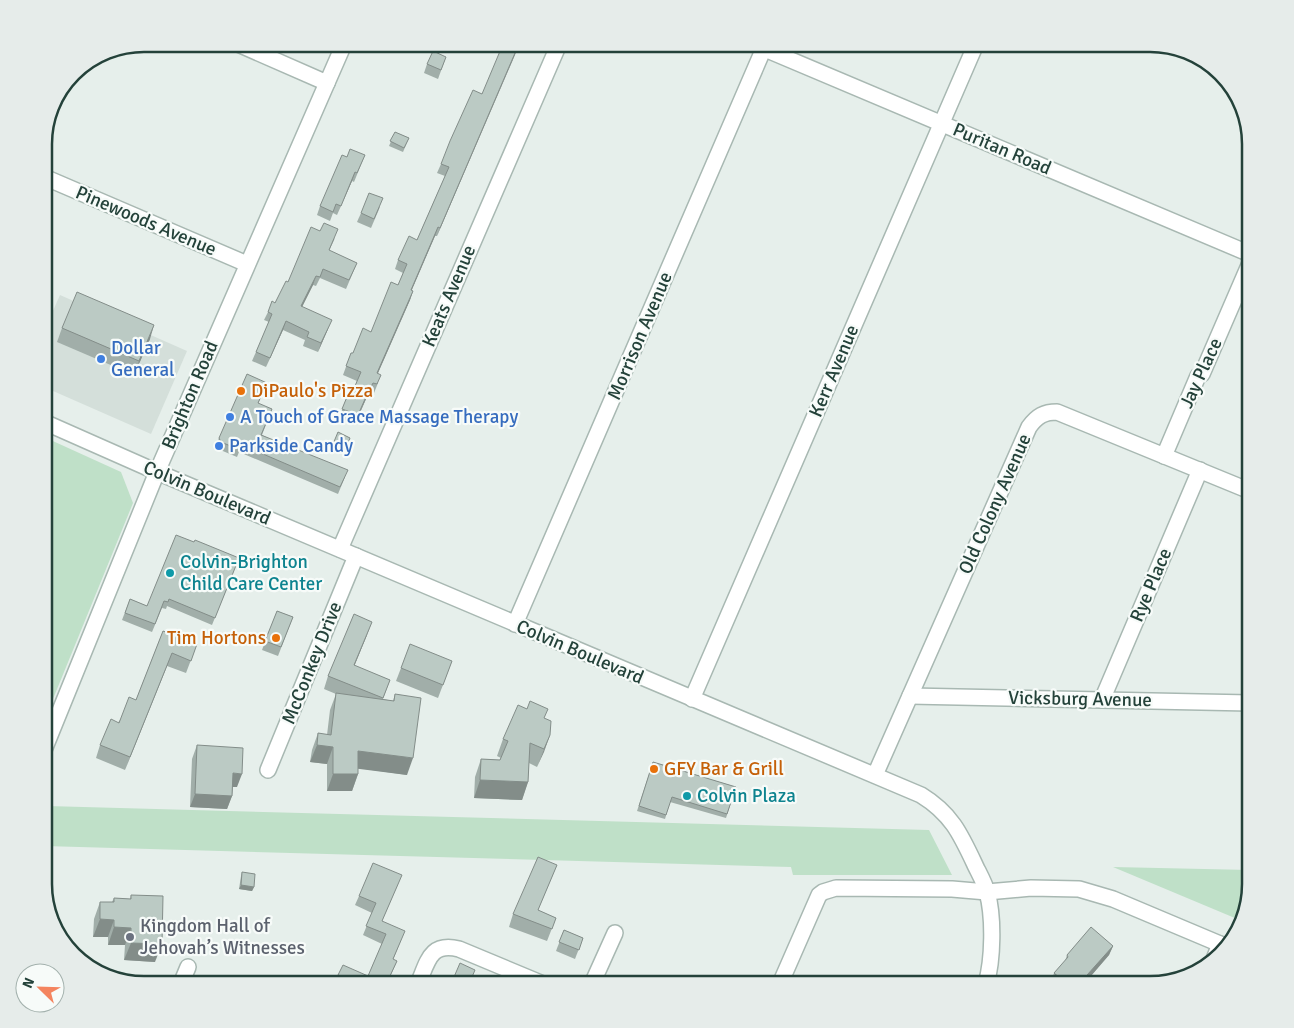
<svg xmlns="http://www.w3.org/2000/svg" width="1294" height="1028" viewBox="0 0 1294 1028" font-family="Signika,sans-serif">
	<rect width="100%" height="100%" fill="#e6efeb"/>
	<path fill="#d4dfda" d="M60 295 187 351 151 434 44 387V331Z"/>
	<g fill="#bfe0c8">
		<path d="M44 437 121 472 133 503 44 721Z"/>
		<path d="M47 806 929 830 952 875H793L791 867 44 846V812Z"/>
		<path d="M1113 867 1250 870C1250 886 1250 907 1242 921Z"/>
	</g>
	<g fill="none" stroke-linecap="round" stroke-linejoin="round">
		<g stroke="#a8b8b2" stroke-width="18">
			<g id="minor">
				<path d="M238 44 327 83"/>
				<path d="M753 44 1250 254"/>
				<path d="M44 177 247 264"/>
				<path d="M44 422 157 472 921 795C952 814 961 835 976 867 980 875 985 884 987 892 994 917 993 960 986 984"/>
				<path d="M1164 456 1198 376 1202 374 1250 263"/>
				<path d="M340 549 559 44"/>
				<path d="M515 624 764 48"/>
				<path d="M910 696 1250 703"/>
				<path d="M692 699 976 44"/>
				<path d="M1102 700 1200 470"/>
				<path d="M44 750 157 472 344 44"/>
				<path d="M268 770 356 556"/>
				<path d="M875 775 1029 427C1037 416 1044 412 1057 412L1250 491"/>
				<path d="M1214 959 1220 944"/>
				<path d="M181 984 188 967"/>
				<path d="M418 984C428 961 430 942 459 949L543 984"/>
				<path d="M592 984 615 933"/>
				<path d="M780 984 819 895 823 892 836 888 952 889 987 892 1031 888 1079 889 1113 899 1227 947"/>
			</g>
		</g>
		<use href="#minor" stroke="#fff" stroke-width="15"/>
	</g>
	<g fill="#a1aea9">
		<path d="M518 46 437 236H435L411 291H413L410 300 378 373V383L374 393 370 392 366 399 355 424 339 418 349 392 352 393 357 381 343 375 351 353H353L371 332 398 285 403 273 395 269 398 260 417 240 445 176 437 173 441 164 482 94Z"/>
		<path d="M446 57 438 79 424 73 427 64Z"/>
		<path d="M395 132 409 138 403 152 389 146Z"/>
		<path d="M365 155 354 182 352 181 337 215 333 213 330 221 317 215 320 206 347 157Z"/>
		<path d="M380 207 371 228 357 222 361 213Z"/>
		<path d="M335 238 329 251 357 263 346 289 320 278 316 286 313 285 302 307 328 329 318 352 303 346 305 340 283 330 266 367 252 361 269 322 264 320 268 312 275 303 288 282Z"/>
		<path d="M62 328 150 339 134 375 57 342Z"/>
		<path d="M267 383 258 404 272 409 262 435 345 477 338 494 239 452 237 457 218 449 217 444 219 438Z"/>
		<path d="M338 432 350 438 344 453 332 448Z"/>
		<path d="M236 565 212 625 167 606 166 609 162 608 152 632 122 620 130 599 147 606Z"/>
		<path d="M277 611 293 617 278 656 262 650Z"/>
		<path d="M163 631 197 644 186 673 167 666 125 770 96 758 100 745 136 700Z"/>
		<path d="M367 635 354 666 390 680 383 699 393 701 395 694 407 775 358 768V774L352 791H327V764L310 762 312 750 318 733 327 735 330 710 336 694 324 689 328 676Z"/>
		<path d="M452 661 438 698 396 681 401 668Z"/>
		<path d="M545 719 550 735 537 767 529 763 528 782 522 800 474 798 475 777 481 759 500 760 501 758 497 756 503 739Z"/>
		<path d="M197 745 237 787H233L232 796 227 809 190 807 192 759Z"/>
		<path d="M653 762 736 787 726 818 670 802 665 819 637 811Z"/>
		<path d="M557 865 538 910 556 918 547 941 509 927 513 914Z"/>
		<path d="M242 872 254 887 252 891 239 889 241 876Z"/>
		<path d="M398 884 382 921 401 940 393 960 397 961 387 984H335L338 975 368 976 382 944 363 935 372 913 355 905 359 896Z"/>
		<path d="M131 895 155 962 124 960 125 945H108V937H93L94 919 100 902H112L114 898 130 899Z"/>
		<path d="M564 930 583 938 575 959 556 951Z"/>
		<path d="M1113 946 1109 955 1084 984H1054L1051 982 1054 973 1065 961 1067 955Z"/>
	</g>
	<g fill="#838d89">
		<path d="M518 46 515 55 437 236 440 228Z"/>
		<path d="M355 172 352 181 337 215 341 206Z"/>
		<path d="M438 227 435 236 408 299 411 290Z"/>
		<path d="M316 276 313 285 298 315 301 306Z"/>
		<path d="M413 291 410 300 374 382 377 373Z"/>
		<path d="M332 320 328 329 318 352 321 343Z"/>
		<path d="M286 321 283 330 266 367 270 358Z"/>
		<path d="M154 325 150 339 134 375 139 361Z"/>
		<path d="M373 383 370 392 366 399 355 424 369 390Z"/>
		<path d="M372 622 367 635 349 679 354 665Z"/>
		<path d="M172 653 167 666 125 770 130 757Z"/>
		<path d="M550 735 544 752 537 767 544 749Z"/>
		<path d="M317 745 333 747 327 764 310 762Z"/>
		<path d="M358 751 413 758 407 775 352 768Z"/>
		<path d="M233 773 242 774 237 787H228Z"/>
		<path d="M333 774H358L352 791H327Z"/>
		<path d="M480 780 528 782 522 800 474 798Z"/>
		<path d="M195 794 232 796 227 809 190 807Z"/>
		<path d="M241 885 254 887 252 891 239 889Z"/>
		<path d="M100 919 114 920 108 937H93Z"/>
		<path d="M114 927 131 928 125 945H108Z"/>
		<path d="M131 943 162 944 155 962 124 960Z"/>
		<path d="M1113 946 1109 955 1084 984H1079Z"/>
	</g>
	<g fill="#bbcac4" stroke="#838d89">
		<path d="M503 44H512L518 46 440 228 438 227 411 290 413 291 377 373 381 375 377 384 373 383 369 390 358 415 342 409 349 392 352 393 361 372 346 366 351 353H353L363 328 371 332 391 282 398 285 407 264 398 260 409 236 417 240 449 167 441 164 450 141 473 90 482 94Z"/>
		<path d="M433 51 446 57 441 70 427 64Z"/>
		<path d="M395 132 409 138 404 148 390 141Z"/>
		<path d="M350 149 365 155 357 173 355 172 341 206 336 204 333 212 320 206 342 155 347 157Z"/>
		<path d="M369 193 383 198 374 219 361 213Z"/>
		<path d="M324 223 338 229 329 250 357 263 349 280 323 269 320 277 316 276 301 306 332 320 321 343 307 337 309 332 286 321 270 358 256 352 272 314 268 312 272 301 275 303 286 281 288 282 311 227 320 231Z"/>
		<path d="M77 292 154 325 139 361 62 328Z"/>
		<path d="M247 374 267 383 258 403 272 409 261 435 348 470 340 487 242 445 240 450 221 442 219 438Z"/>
		<path d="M338 432 350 438 346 449 333 444Z"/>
		<path d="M176 535 194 542 195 540 239 558 215 618 169 599 168 602 164 601 155 624 125 613 130 599 147 606Z"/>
		<path d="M277 611 293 617 281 647 265 641Z"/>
		<path d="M354 614 372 622 354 665 390 680 383 698 328 676Z"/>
		<path d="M163 631 197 644 191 661 172 653 130 757 100 745 111 719 119 723 129 697 136 700Z"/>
		<path d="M410 644 452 661 443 685 401 668Z"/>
		<path d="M336 693 394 701 395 694 421 698 413 758 358 751V774H333V747L317 745 318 733 331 735Z"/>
		<path d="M530 701 548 709 544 718 551 721 550 735 544 749 530 743 528 782 480 780 481 759 500 760 508 741 503 739 518 705 527 709Z"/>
		<path d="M197 745 243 748 242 774 233 773 232 796 195 794Z"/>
		<path d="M653 762 736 787 727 814 672 797 666 815 639 806Z"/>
		<path d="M538 857 557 865 538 910 556 918 552 929 513 914Z"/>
		<path d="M373 863 402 875 382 921 405 931 393 959 397 961 389 978 385 977 382 984H358L338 975 343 965 368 976 386 934 366 926 376 903 359 896Z"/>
		<path d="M242 872 255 874 254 887 241 885Z"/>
		<path d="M131 895 163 896 162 944 131 943V928L114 927V920L100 919V902H114V898L131 899Z"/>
		<path d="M1091 927 1113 946 1079 984H1067L1054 973 1068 957 1067 955Z"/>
		<path d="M564 930 583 938 579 950 559 942Z"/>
		<path d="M460 963 475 970 469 984H451Z"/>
	</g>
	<g fill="#3f7fe0" stroke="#f7fbf9" stroke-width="2">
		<circle cx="101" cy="359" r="5"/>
		<circle cx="230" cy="417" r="5"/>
		<circle cx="219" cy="446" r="5"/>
	</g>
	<g fill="#e8710a" stroke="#f7fbf9" stroke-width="2">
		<circle cx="241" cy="391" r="5"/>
		<circle cx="276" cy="638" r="5"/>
		<circle cx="654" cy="769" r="5"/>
	</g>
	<g fill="#0f9aa8" stroke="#f7fbf9" stroke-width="2">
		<circle cx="170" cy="573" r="5"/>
		<circle cx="687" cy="796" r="5"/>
	</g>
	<circle fill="#6b7280" stroke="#f7fbf9" stroke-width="2" cx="130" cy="937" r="5"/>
	<g text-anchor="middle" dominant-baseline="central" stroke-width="4.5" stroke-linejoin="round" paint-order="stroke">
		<g font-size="19" fill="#24423a" stroke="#f7fbf9">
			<text transform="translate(1002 149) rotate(23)">Puritan Road</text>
			<text transform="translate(146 221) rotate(23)">Pinewoods Avenue</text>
			<text transform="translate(449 296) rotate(-67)">Keats Avenue</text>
			<text transform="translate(640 336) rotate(-67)">Morrison Avenue</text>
			<text transform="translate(834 371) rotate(-67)">Kerr Avenue</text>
			<text transform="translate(1201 373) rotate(-65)">Jay Place</text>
			<text transform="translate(190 395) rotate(-67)">Brighton Road</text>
			<text transform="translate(207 493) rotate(23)">Colvin Boulevard</text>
			<text transform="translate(995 504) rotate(-66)">Old Colony Avenue</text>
			<text transform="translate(1151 585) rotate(-67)">Rye Place</text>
			<text transform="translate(580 652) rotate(23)">Colvin Boulevard</text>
			<text transform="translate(312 663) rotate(-68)">McConkey Drive</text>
			<text transform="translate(1080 699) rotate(1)">Vicksburg Avenue</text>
		</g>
		<g font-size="19" fill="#366cbe" stroke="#f7fbf9" text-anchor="start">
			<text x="111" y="348">Dollar<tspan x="111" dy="22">General</tspan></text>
			<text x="240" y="417">A Touch of Grace Massage Therapy</text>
			<text x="229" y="446">Parkside Candy</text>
		</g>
		<g font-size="19" fill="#c56008" stroke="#f7fbf9" text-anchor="start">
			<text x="251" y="391">DiPaulo's Pizza</text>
			<text x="266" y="638" text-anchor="end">Tim Hortons</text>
			<text x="664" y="769">GFY Bar &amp; Grill</text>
		</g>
		<g font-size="19" fill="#0d838f" stroke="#f7fbf9" text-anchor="start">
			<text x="180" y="562">Colvin-Brighton<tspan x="180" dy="22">Child Care Center</tspan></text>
			<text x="697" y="796">Colvin Plaza</text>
		</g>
		<g font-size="19" fill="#5b616d" stroke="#f7fbf9" text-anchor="start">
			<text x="140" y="926">Kingdom Hall of<tspan x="140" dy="22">Jehovah’s Witnesses</tspan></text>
		</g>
	</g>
	<path d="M0 0H1294V1028H0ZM144 52H1150A92 92 0 0 1 1242 144V884A92 92 0 0 1 1150 976H144A92 92 0 0 1 52 884V144A92 92 0 0 1 144 52Z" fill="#e6ecea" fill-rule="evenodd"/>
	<path fill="none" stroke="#24423a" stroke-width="2.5" d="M144 52H1150A92 92 0 0 1 1242 144V884A92 92 0 0 1 1150 976H144A92 92 0 0 1 52 884V144A92 92 0 0 1 144 52Z"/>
	<g transform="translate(40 988) rotate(293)"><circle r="24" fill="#f7fbf9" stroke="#a3b1ad"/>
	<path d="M0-4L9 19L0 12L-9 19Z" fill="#f4845f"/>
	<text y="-8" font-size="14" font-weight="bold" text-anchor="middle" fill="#24423a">N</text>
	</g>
</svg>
